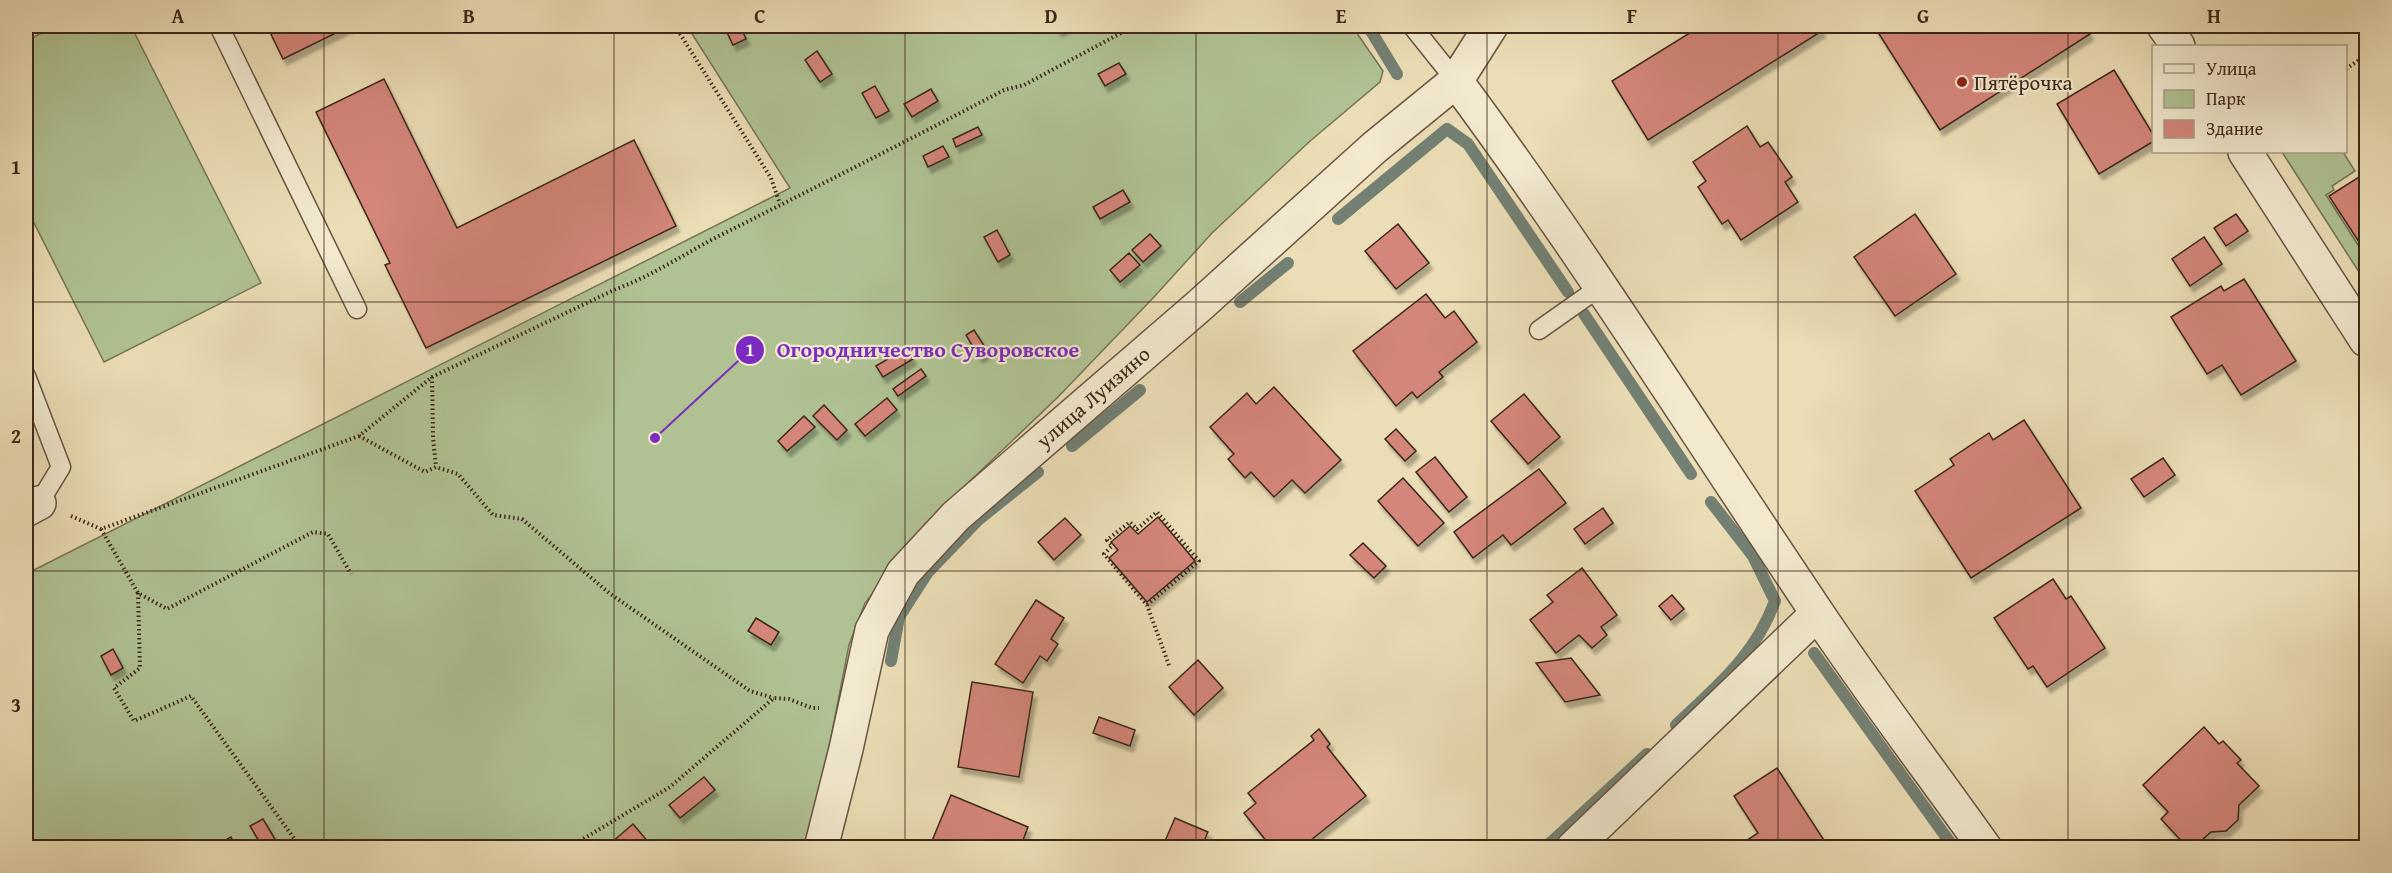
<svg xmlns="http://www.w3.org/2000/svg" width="2392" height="873" viewBox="0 0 2392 873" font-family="'Gentium Book Plus',serif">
	<defs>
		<filter id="shadow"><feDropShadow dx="3.5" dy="6" stdDeviation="1.5" flood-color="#0004"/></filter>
	</defs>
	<rect width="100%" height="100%" fill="#ebddb5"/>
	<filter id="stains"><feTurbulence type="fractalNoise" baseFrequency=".00333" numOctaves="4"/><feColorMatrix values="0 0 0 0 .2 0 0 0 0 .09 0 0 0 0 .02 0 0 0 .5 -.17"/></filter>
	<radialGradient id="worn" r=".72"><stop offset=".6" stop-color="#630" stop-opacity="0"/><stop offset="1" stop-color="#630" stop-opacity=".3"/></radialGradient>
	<g fill="#b0c293" stroke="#767456" stroke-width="1.5">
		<path d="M55 26H131L261 283 104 362 26 207V41Z"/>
		<path d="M687 26H1352L1383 71 1380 82 1309 142 1212 233 1154 297 1058 397 926 523 865 603 849 645 825 768 806 847 26 848V574L790 188Z"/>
		<path d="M2282 152H2343L2355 171 2332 186 2334 190 2326 195 2360 248 2366 246V283Z"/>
	</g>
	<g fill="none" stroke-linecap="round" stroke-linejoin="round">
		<g stroke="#738073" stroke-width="12">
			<path d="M1368 26 1397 74"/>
			<path d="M1338 219 1447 129 1468 144 1568 292"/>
			<path d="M1240 302 1288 263"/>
			<path d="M1584 314 1691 474"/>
			<path d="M1072 446 1140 390"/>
			<path d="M1814 653 1954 848"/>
			<path d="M891 661 899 617 928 572 978 520 1038 472"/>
			<path d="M1676 725C1718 685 1754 657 1775 601L1753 556 1711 502"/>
			<path d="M1545 848 1647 754"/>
		</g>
	</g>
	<g fill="#d4867a" stroke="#3c271a" stroke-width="1.5" filter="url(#shadow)">
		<path d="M267 26H350L283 59Z"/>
		<path d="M724 26H740L746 39 733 45Z"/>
		<path d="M1056 26H1068L1059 31Z"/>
		<path d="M1701 26H1819L1822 31 1648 140 1612 81Z"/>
		<path d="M1874 26H2085L2090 34 1940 130Z"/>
		<path d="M817 51 832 74 820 82 805 60Z"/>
		<path d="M1119 63 1126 74 1105 86 1098 74Z"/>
		<path d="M2114 70 2154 136V141L2099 174 2057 104Z"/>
		<path d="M384 79 457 228 634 140 676 226 426 348 385 265 390 263 316 112Z"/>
		<path d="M875 86 889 111 876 118 862 93Z"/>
		<path d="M931 89 938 101 912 117 904 104Z"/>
		<path d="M1747 126 1760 147 1768 142 1792 177 1785 182 1798 202 1741 240 1728 220 1722 224 1698 187 1706 181 1693 162Z"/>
		<path d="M978 127 982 135 956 147 953 139Z"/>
		<path d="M943 146 949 157 928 167 923 156Z"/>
		<path d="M2366 172V189L2359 177Z"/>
		<path d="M2359 177 2366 189V242L2361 245 2329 196Z"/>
		<path d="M1123 190 1130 202 1100 219 1093 207Z"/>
		<path d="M1915 214 1956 274 1895 316 1854 257Z"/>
		<path d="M2236 214 2248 231 2226 246 2214 228Z"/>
		<path d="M1398 224 1429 263 1396 289 1365 251Z"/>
		<path d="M997 230 1010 255 998 262 984 237Z"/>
		<path d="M1150 234 1161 246 1143 262 1132 250Z"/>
		<path d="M2204 237 2222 264 2190 286 2172 259Z"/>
		<path d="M1129 253 1140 265 1120 282 1110 270Z"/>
		<path d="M2244 279 2296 361 2241 395 2222 365 2207 374 2171 317 2221 286 2224 291Z"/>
		<path d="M1426 294 1445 318 1454 311 1477 342 1439 372 1443 377 1417 398 1412 392 1396 406 1353 351Z"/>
		<path d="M974 330 988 352 979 357 966 335Z"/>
		<path d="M906 348 913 359 883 377 876 366Z"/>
		<path d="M921 369 926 376 898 396 893 389Z"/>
		<path d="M1274 387 1341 460 1305 493 1292 480 1274 497 1251 472 1245 478 1228 459 1234 454 1210 427 1247 393 1256 404Z"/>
		<path d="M1524 394 1560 437 1528 464 1491 421Z"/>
		<path d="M887 398 897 410 865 436 855 424Z"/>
		<path d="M824 405 847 430 837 440 813 416Z"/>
		<path d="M804 416 815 427 787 451 778 441Z"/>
		<path d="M2024 420 2081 508 1971 578 1915 491 1954 465 1950 459 1989 433 1993 440Z"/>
		<path d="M1396 429 1416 451 1405 461 1385 439Z"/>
		<path d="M1435 457 1467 497 1449 512 1416 472Z"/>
		<path d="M2163 458 2175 475 2144 497 2131 479Z"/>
		<path d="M1539 469 1566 503 1511 545 1503 535 1473 558 1454 532Z"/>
		<path d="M1403 478 1444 523 1418 546 1378 501Z"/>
		<path d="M1603 508 1613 523 1585 544 1574 529Z"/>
		<path d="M1158 517 1195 561 1147 602 1109 558 1118 550 1111 542 1130 526 1138 534Z"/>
		<path d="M1065 518 1081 535 1054 560 1038 542Z"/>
		<path d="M1363 543 1386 566 1374 578 1350 555Z"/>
		<path d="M1582 568 1617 615 1601 627 1607 635 1592 648 1579 635 1556 653 1530 620 1553 602 1547 595Z"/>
		<path d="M2053 579 2066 599 2071 596 2105 648 2047 687 2033 666 2028 669 1994 618Z"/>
		<path d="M1672 595 1684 609 1671 620 1659 606Z"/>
		<path d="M1036 600 1064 618 1051 639 1058 644 1047 661 1040 656 1023 683 995 664Z"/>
		<path d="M756 618 779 632 771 645 748 631Z"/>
		<path d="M113 649 123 668 111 675 101 656Z"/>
		<path d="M1571 658 1600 695 1565 702 1536 663Z"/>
		<path d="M1198 660 1223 688 1194 715 1169 687Z"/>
		<path d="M972 682 1033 692 1019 777 958 767Z"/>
		<path d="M1099 717 1135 730 1130 746 1093 733Z"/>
		<path d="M2204 727 2219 744 2223 741 2241 760 2237 763 2259 786 2239 805 2238 820 2226 831 2211 832 2193 848H2188L2161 819 2168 812 2143 785Z"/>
		<path d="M1319 729 1330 744 1327 747 1366 796 1301 848H1272L1244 813 1256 803 1248 793 1314 740 1311 736Z"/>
		<path d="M1777 768 1829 848H1735L1758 833 1734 796Z"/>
		<path d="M704 777 715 790 680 818 669 805Z"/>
		<path d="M951 795 1028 827 1020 848H929Z"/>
		<path d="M1175 818 1208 832 1201 848H1162Z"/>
		<path d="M263 819 279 846 277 848H263L250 826Z"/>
		<path d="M633 824 649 843 644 848H617L612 842Z"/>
		<path d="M231 837 236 848H210Z"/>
	</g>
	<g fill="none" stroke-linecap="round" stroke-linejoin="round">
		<g stroke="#685441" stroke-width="21">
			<g id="service">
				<path d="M219 26 357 309"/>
				<path d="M1412 26 1456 81"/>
				<path d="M1539 330 1600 287"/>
				<path d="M26 376 61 467 39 503"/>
			</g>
		</g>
		<g stroke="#685441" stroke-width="36">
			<g id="minor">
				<path d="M2164 26 2178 46"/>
				<path d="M1456 81C1583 252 1697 434 1816 611 1870 692 1929 769 1985 848"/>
				<path d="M2245 152 2366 340"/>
				<path d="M26 510 39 503"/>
				<path d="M821 848 846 749 872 630 903 573 956 516 1199 306 1375 147 1456 81 1491 26"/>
				<path d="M1573 848 1817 614"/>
			</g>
		</g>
		<g stroke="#3c271a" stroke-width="4" stroke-dasharray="1.5 3" stroke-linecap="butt">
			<path d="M675 26 771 178 780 204"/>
			<path d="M2346 69 2366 55"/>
			<path d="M432 377 433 438 436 467"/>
			<path d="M359 436 425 472 436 467 458 474 493 515 522 519 609 593 750 691 774 698"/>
			<path d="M71 516 101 529 359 436 432 377 616 289C655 275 688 251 725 233 818 186 911 139 1004 90L1024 85 1134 26"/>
			<path d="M101 529 138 593 167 609 313 532 328 534 351 574"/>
			<path d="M138 593 140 668 114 688 134 721 191 696 301 848"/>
			<path d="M1147 605 1199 561 1157 512 1137 529 1130 522 1107 540 1112 546 1104 554 1147 605 1170 668"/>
			<path d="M568 848 670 787 774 698 789 699 812 708H819"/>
		</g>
		<use href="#service" stroke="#f2e9cf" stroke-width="18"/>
		<use href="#minor" stroke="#f2e9cf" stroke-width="33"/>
	</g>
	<path fill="none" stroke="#3c271a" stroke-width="1.5" stroke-opacity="0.55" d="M324 26V848M614 26V848M905 26V848M1196 26V848M1487 26V848M1778 26V848M2068 26V848M26 302H2366M26 571H2366"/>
	<circle fill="#8f2418" stroke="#f2e9cf" stroke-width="2" cx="1962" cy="82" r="6"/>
	<g text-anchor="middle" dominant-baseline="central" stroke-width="4.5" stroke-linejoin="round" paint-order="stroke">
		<g font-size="21" fill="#3c271a" stroke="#f2e9cf" text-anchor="start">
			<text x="1974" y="82">Пятёрочка</text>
		</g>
		<g font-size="21" fill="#3c271a" stroke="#f2e9cf">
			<text transform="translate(1093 397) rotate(-41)">улица Луизино</text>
		</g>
	</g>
	<path fill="none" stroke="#7b2cbf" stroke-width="2" d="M655 438L750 350"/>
	<g fill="#7b2cbf" stroke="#f2e9cf" stroke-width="2">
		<circle cx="655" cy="438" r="6"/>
		<circle cx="750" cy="350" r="15"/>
	</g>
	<g font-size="18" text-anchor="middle" font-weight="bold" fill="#fff">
		<text x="750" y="356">1</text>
	</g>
	<g font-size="22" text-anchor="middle" font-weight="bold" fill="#7b2cbf" stroke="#f2e9cf" stroke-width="4.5" stroke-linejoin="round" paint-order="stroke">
		<text x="928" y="357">Огородничество Суворовское</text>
	</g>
	<rect width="2392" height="873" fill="none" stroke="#ebddb5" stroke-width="66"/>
	<rect x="2152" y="45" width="195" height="108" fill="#f2e9cf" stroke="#a99b87" stroke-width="1.5"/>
	<rect x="2164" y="64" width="30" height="9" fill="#f2e9cf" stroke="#a99b87" stroke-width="1.5"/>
	<text x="2206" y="75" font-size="18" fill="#3c271a">Улица</text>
	<rect x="2164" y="90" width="30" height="18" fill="#b0c293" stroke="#a99b87" stroke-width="1.5"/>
	<text x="2206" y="105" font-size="18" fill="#3c271a">Парк</text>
	<rect x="2164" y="120" width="30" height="18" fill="#d4867a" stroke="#a99b87" stroke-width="1.5"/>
	<text x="2206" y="135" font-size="18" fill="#3c271a">Здание</text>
	<rect x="33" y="33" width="2326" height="807" fill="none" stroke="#3c271a" stroke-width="2"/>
	<g font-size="20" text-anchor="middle" font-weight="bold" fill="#3c271a">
		<text x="178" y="23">A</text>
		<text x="469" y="23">B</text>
		<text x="760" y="23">C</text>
		<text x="1051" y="23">D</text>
		<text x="1341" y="23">E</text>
		<text x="1632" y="23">F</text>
		<text x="1923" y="23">G</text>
		<text x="2214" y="23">H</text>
		<text x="16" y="174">1</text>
		<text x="16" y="443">2</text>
		<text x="16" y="712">3</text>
	</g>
	<rect width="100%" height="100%" filter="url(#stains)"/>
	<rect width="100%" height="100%" fill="url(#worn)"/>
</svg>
